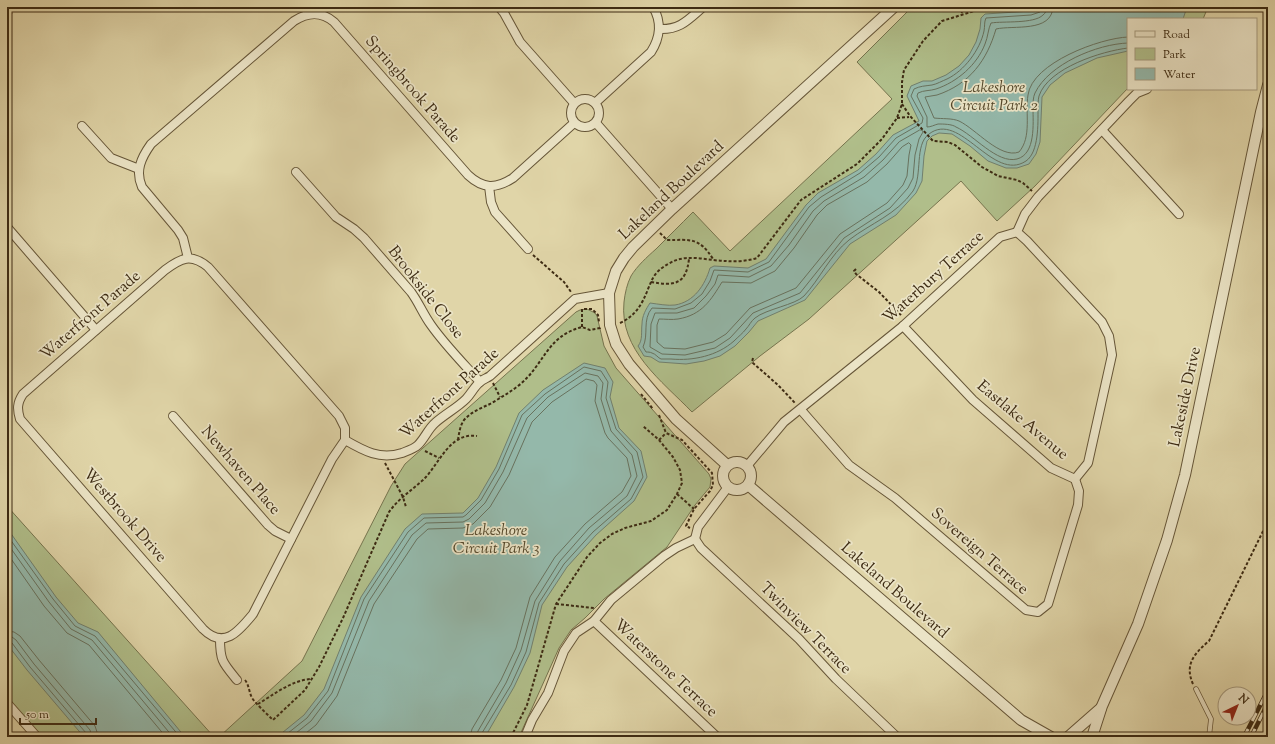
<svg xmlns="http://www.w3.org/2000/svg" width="1275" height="744" viewBox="0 0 1275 744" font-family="'Sorts Mill Goudy',serif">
	<rect width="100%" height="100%" fill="#e0d5a8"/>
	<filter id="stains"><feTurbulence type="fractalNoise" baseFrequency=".005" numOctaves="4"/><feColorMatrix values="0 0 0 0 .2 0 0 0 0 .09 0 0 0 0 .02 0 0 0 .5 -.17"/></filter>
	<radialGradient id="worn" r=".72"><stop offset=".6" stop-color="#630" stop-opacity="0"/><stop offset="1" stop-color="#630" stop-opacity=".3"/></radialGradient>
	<g fill="#b0be8a" stroke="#76744e">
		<path d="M912 7H1208L1203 19H1128V88L1035 186 997 221 961 181 809 319 760 356 692 412C662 381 619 350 624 302 625 293 627 284 631 276 637 266 647 257 656 249 668 237 680 225 693 212L730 251 892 99 857 62Z"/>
		<path d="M587 309 595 313 597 316 604 346 616 368 709 474 711 479 710 487 695 505 667 547 604 599 585 618 571 630 559 648 519 737H219L302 661 391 486 405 464 576 312 580 310Z"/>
		<path d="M7 506 214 737H41L7 698Z"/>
	</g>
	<g fill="#94b8aa" stroke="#71806e">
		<path d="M1043 7H1187L1183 19H1128V51L1097 58 1065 73 1050 85 1042 97 1040 142 1036 154 1029 164 1017 168H1006L988 161 970 146 952 134 939 133 932 136 927 141 924 156 922 181 916 193 896 215 850 244 805 300 758 321 749 332 735 346 720 356 704 361 686 364 659 362 651 357 644 356 638 346C643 340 641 332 642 324 642 316 646 309 650 303 658 304 668 306 675 305 694 302 705 285 710 268L714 266 748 268 766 259 806 205 818 193 858 170 876 154 893 135 919 121 907 96 911 86 923 81H932L946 75 959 66 969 55 976 42 980 29 981 18 985 14 1031 11Z"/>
		<path d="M584 363 605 368 613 382 610 397 619 428 641 451 647 477 634 501 596 535 567 567 542 605 530 653 514 687 485 737H277L304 715 324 689 361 597 405 529 422 514 463 513 478 498 496 467 519 413 543 390Z"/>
		<path d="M7 528 56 597 78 623 98 632 185 737H84L27 670 7 644Z"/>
	</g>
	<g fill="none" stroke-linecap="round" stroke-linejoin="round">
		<g stroke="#68725e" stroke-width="1">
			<path d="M1042 7 1040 12 1031 15 986 18C984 22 985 26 984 31 980 50 964 71 947 79 942 81 937 84 932 85 925 86 920 86 914 89L911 96 923 118 922 123 896 138 879 157 860 173 821 197 809 207 769 262 748 272 714 270 710 281 702 294 691 303 675 309 652 308C642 320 649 334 643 347L646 352C648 352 650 352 652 353 656 354 658 358 661 359 664 359 668 359 671 359 693 361 717 356 734 341 738 337 743 333 746 329 749 326 751 321 755 318 766 309 795 305 804 296 820 279 830 255 849 240 871 223 896 215 913 191 923 175 914 145 929 134 960 110 993 183 1026 161 1039 152 1038 123 1038 109 1038 105 1038 100 1039 96 1048 68 1102 51 1128 48"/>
			<path d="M1047 7C1046 10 1046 13 1043 15 1034 24 1003 21 991 23 988 29 988 37 985 44 977 65 957 82 936 89 930 91 924 90 918 93L917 96 927 117V127C931 127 934 125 938 124 943 124 952 124 956 127 974 135 997 164 1017 159 1036 154 1033 123 1033 108 1033 103 1033 97 1035 93 1049 64 1097 44 1128 43"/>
			<path d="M1053 7C1052 33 1013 25 996 29 987 60 970 84 937 95 933 96 929 96 925 97L934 118C942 119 952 118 959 121 976 129 1000 159 1019 152 1032 137 1025 113 1028 95 1032 63 1100 38 1128 37"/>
			<path d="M920 130H922L923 132 919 139 915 155 913 178 908 188 890 208 844 238 800 293 753 313 730 338 715 348 685 355 662 354 650 347 651 324 655 313H677L694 308 706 296 715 284 718 275 749 277 771 266 789 245 813 211 824 201 864 177 883 160 899 142Z"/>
			<path d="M909 143 911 145 909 155 907 176 903 185 887 203 840 234 796 288 750 308 726 334 713 342 685 349 664 348 657 342V325L659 319C665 319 672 320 678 319 702 315 711 300 722 282L751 283 775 271 794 248 817 215 827 205 867 182 887 164 902 147Z"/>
			<path d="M7 535 53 599 75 626 95 636 180 737"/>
			<path d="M7 543 49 602 71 629 92 640 173 737"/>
			<path d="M7 553 44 606 67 633 89 645 166 737"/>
			<path d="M7 631 14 632 20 636 39 660 95 726 97 732 98 737"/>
			<path d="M7 637H12L16 640 34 664 90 730 92 737"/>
			<path d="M7 642 12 643 30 667 86 733 87 737"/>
			<path d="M283 737 307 718 328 691 364 599 408 532 424 518 463 517 466 515 481 500 499 469 522 415 545 394 584 367 601 371 608 382 606 398 616 429 637 452 643 477 631 499 593 532 564 564 539 603 526 652 511 685 482 733 481 737"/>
			<path d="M291 737 311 721 332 693 369 601 412 535 426 523 463 522 469 519 485 503 503 472 527 418 548 397 585 373 598 376 603 383 601 399 611 431 632 455 637 476 627 496 589 528 560 561 535 601 521 650 506 683 478 731 476 737"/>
			<path d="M301 737 316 725 337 696 374 604 417 539 428 529 463 528 473 524 490 507 509 475 532 422 552 402 586 379 594 381 597 385 595 401 605 433 608 438 627 458 631 476 622 492 585 524 555 557 530 597 516 648 501 680 472 729 470 737"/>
		</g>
		<g stroke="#665638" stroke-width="5.5">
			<path id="service" d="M1196 689 1211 719 1209 737"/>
		</g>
		<g stroke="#665638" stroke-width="10">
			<g id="minor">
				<path d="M499 7 504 13 520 42 574 103"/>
				<path d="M659 29C680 30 688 20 703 7"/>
				<circle cx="585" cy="113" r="14"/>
				<path d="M595 103 651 52C660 38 662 22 653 7"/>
				<path d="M596 123 672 209"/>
				<path d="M82 126 111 158 139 169"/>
				<path d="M1102 130 1179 214"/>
				<path d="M296 172 336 217 354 229 364 238 411 292C419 303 423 314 431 325 445 345 463 363 480 382"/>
				<path d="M489 186 491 202 495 212 528 249"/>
				<path d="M7 227 96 330"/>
				<path d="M1017 232 1027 241 1102 322 1109 336 1112 355 1088 463 1075 479"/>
				<path d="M1017 232 1025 214 1038 197 1129 101 1137 93 1147 89"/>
				<path d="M188 258 183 238 178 230 142 187C135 171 141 158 151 144L294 21C308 12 321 11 334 22L468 175C483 189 496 189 513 178L574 123"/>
				<path d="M903 326 973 400 1051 468 1075 479"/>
				<path d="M801 410 849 465 895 498 1026 610 1038 612 1048 604 1078 505 1079 491 1075 479"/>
				<path d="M173 416 268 525 275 531 291 539"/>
				<path d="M345 440 332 459 253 614C239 631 224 650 203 629L20 419C17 409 17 403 23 394L165 270C181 258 191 253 208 267L339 416 345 428V440C364 451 380 460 402 453 407 451 414 449 418 445 425 438 428 429 435 423 445 414 457 408 466 399 471 394 474 387 480 382 482 380 487 378 490 376L575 299 609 293"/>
				<path d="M747 466 784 422 903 326 1000 237 1017 232"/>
				<path d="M695 539 701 548 799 639 836 679 897 737"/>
				<path d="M695 539 698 527 728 487"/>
				<path d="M594 621 717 737"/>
				<path d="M220 639C220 661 223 663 237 680"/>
				<path d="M7 703 37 737"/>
				<path d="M525 737 532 720 548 693 564 651 576 633 594 621 611 600 664 556 676 548 695 539"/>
			</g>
		</g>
		<g stroke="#665638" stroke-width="12">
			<g id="tertiary">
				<circle cx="737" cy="476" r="14"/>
				<path d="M727 465 676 419 629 364 616 344 610 325 609 293 616 271 624 258 633 247 672 209 894 7"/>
				<path d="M748 485 1021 720 1051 737"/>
				<path d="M1068 737 1101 708"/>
				<path d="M1092 737 1102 706 1138 624 1167 540 1185 475 1261 112 1268 85"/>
			</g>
		</g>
		<g stroke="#3d2b13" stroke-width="2" stroke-dasharray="3 2" stroke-linecap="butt">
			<path d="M960 7 962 13"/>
			<path d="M7 19 10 16 14 7"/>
			<path d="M902 104 910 116 933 141 948 142 955 145 982 167 998 176 1017 180 1023 183 1032 191"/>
			<path d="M897 118 909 117"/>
			<path d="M660 233 667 240C691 240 699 237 713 259"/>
			<path d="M533 255 564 282 571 292"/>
			<path d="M856 269 854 271 856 274 879 292 901 315"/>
			<path d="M651 282C674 286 686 285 689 259"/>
			<path d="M620 323C635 316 642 305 648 289 650 285 651 281 653 278 657 270 667 264 674 261 690 254 710 261 726 261 736 262 747 261 757 258L801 200 857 164 882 139 897 118 902 104V82L904 70 923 41 942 21 987 7"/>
			<path d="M582 327V309H592L598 315 599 322"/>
			<path d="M753 358 752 362 753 363 778 385 795 403"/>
			<path d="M493 383 500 397"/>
			<path d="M641 394 653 409"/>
			<path d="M659 415 666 433 682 440 712 473 713 485 710 491 694 509 686 526 690 528"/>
			<path d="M458 440C459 433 460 426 464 420 471 412 481 408 490 404 500 398 509 393 518 386 545 365 545 337 582 327L590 330 600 328V327"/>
			<path d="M659 440 666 433"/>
			<path d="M425 451 439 458"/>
			<path d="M385 463 403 497 406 507"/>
			<path d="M677 494 694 509"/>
			<path d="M556 604 594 608"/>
			<path d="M245 680C249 685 249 692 252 698 258 706 266 713 273 720L305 690 319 667 343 618 389 512C398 499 411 491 423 480 439 465 449 432 477 436"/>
			<path d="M1193 684C1184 664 1195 653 1209 641L1268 521"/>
			<path d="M258 704C273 695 292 680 311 679"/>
			<path d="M511 737 527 705 556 604 587 557 600 543 612 534 625 528 651 521 667 510 677 494 682 483 680 470 673 457 659 440 643 426"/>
		</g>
		<use href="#service" stroke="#ebe4c6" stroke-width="4"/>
		<use href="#minor" stroke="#ebe4c6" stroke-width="8"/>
		<use href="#tertiary" stroke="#ebe4c6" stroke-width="10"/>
		<g stroke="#3d2b13" stroke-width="4.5">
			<g id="rail">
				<path d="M1244 737 1268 690"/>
				<path d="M1251 737 1268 703"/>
			</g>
		</g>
		<use href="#rail" stroke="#ebe4c6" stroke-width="3" stroke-dasharray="9" stroke-linecap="butt"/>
	</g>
	<g text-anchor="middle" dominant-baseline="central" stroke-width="3.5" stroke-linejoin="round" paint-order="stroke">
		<g font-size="16" font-style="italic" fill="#54482b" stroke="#ebe4c6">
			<text x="994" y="88">Lakeshore<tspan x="994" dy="18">Circuit Park 2</tspan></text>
			<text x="496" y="531">Lakeshore<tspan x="496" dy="18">Circuit Park 3</tspan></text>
		</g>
		<g font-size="16" fill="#3d2b13" stroke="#ebe4c6">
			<text transform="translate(412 90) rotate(49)">Springbrook Parade</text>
			<text transform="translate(672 191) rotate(-43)">Lakeland Boulevard</text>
			<text transform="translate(934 278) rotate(-42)">Waterbury Terrace</text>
			<text transform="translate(425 293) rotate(52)">Brookside Close</text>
			<text transform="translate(91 316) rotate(-41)">Waterfront Parade</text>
			<text transform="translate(450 394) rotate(-42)">Waterfront Parade</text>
			<text transform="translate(1186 397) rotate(-78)">Lakeside Drive</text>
			<text transform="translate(1022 421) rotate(40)">Eastlake Avenue</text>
			<text transform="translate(240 471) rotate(49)">Newhaven Place</text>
			<text transform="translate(124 516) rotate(49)">Westbrook Drive</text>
			<text transform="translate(979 552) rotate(41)">Sovereign Terrace</text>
			<text transform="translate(894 591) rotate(41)">Lakeland Boulevard</text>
			<text transform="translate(805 629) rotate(45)">Twinview Terrace</text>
			<text transform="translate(665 669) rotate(43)">Waterstone Terrace</text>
		</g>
	</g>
	<rect width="1275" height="744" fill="none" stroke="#e0d5a8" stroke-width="24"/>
	<rect x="8" y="8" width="1259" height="728" fill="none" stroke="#3d2b13" stroke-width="2"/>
	<rect x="12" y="12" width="1251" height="720" fill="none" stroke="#3d2b13"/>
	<rect x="1127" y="18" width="130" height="72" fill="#ebe4c6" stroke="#a59a7e"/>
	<rect x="1135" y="31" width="20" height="6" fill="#ebe4c6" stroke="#a59a7e"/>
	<text x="1163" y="38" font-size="12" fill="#3d2b13">Road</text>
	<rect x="1135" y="48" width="20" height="12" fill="#b0be8a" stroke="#a59a7e"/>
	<text x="1163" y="58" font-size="12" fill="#3d2b13">Park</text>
	<rect x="1135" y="68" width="20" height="12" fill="#94b8aa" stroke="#a59a7e"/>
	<text x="1163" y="78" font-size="12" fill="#3d2b13">Water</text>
	<g transform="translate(1237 706) rotate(43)"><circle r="19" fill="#ebe4c6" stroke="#a59a7e"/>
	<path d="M0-3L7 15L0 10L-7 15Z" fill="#8f2418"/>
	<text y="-6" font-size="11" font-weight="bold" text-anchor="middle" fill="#3d2b13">N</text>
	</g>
	<path d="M20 718v6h76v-6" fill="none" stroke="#3d2b13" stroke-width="2"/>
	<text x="26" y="718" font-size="12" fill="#3d2b13" stroke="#ebe4c6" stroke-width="3" paint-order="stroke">50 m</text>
	<rect width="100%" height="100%" filter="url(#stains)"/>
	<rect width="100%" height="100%" fill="url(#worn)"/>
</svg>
